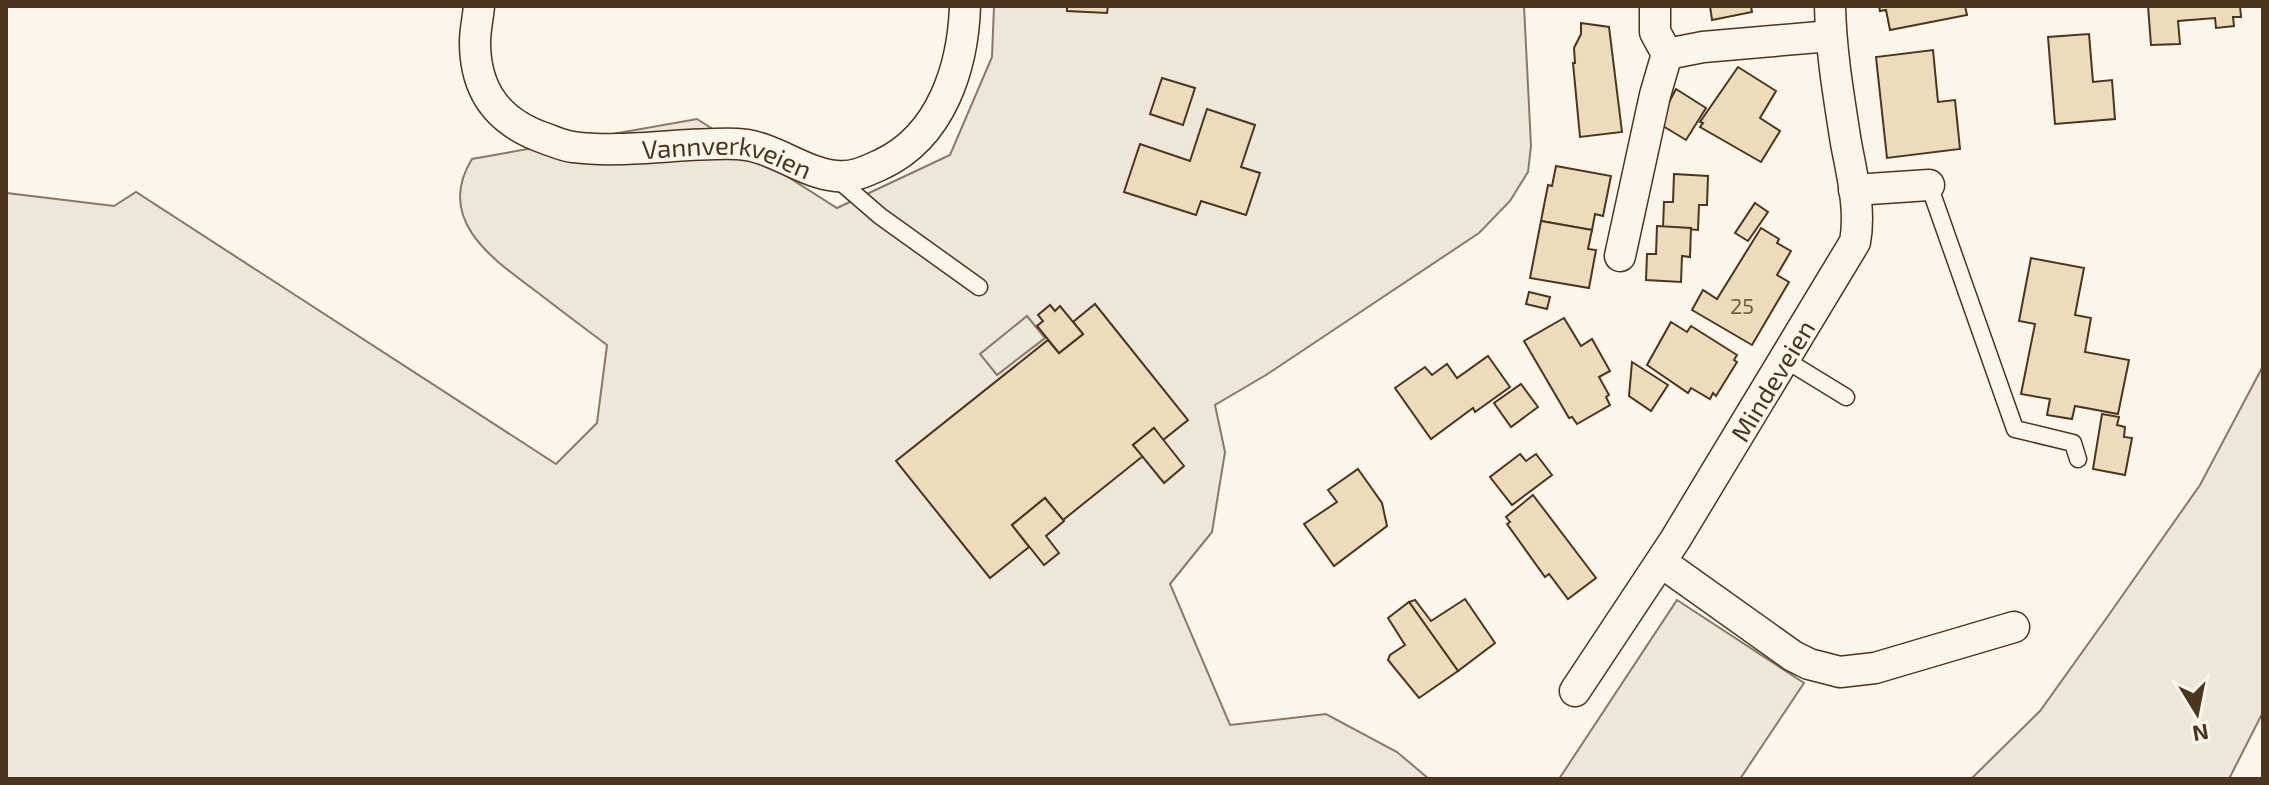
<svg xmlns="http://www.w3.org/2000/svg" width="2269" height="785" viewBox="0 0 2269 785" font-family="'Exo 2',sans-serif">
	<rect width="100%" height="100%" fill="#fbf6e9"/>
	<g fill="#ede6d9" stroke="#887966" stroke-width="2">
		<path d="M994 6H1524L1531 146 1528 172 1510 201 1479 233 1266 375 1215 405 1225 452 1212 532 1170 584 1230 725 1326 714 1397 752 1429 779H6V193L114 206 136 192 556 464 597 423 607 345C583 327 560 310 537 292 494 260 434 220 472 159L697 119 837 208 950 155 992 57Z"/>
		<path d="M2263 366V712L2229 779H1971L2040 711 2108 616 2200 485Z"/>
		<path d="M1677 600 1804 683 1740 779H1559Z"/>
	</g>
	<path fill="#ede7d9" stroke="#887966" stroke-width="2" d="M1027 316 1045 338 997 375 980 354Z"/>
	<g fill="#ecdcbc" stroke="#4a3520" stroke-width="2">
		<path d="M1067 6H1108L1107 13 1067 11Z"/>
		<path d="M1710 6H1751L1752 12 1712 20Z"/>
		<path d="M1879 6H1965L1967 15 1890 30 1886 10 1880 11Z"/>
		<path d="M2148 6H2240L2241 17H2233L2234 26 2216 28 2215 18 2178 21 2180 44 2151 45Z"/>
		<path d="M1581 23 1609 27 1622 132 1580 137 1573 63H1575L1574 48 1581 34Z"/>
		<path d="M2089 34 2093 82 2112 80 2115 119 2055 124 2048 37Z"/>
		<path d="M1933 50 1938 102 1955 100 1960 149 1887 158 1876 57Z"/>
		<path d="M1738 67 1776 91 1760 118 1780 131 1761 162 1700 127 1703 123 1700 122Z"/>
		<path d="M1162 78 1195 88 1183 125 1150 114Z"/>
		<path d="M1676 89 1706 108 1686 140 1658 123Z"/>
		<path d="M1207 109 1255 125 1241 167 1260 173 1246 215 1201 201 1196 215 1124 192 1140 144 1190 161Z"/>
		<path d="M1556 166 1611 176 1603 216 1595 214 1592 230 1541 221 1548 185 1552 186Z"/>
		<path d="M1674 174 1708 176 1707 205H1699L1698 230 1663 227 1664 202H1673Z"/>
		<path d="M1755 203 1768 212 1748 241 1735 233Z"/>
		<path d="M1541 221 1592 230 1588 249 1596 250 1589 288 1530 278Z"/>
		<path d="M1657 226 1691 228 1690 257 1682 256 1681 282 1646 280 1647 254H1656Z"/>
		<path d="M1761 228 1779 239 1777 243 1791 251 1777 275 1789 282 1752 345 1692 310 1703 290 1717 299Z"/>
		<path d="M2031 258 2084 268 2075 315 2091 318 2085 352 2129 360 2118 414 2075 406 2072 419 2047 415 2050 399 2021 394 2035 324 2019 321Z"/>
		<path d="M1529 292 1550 297 1547 309 1526 304Z"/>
		<path d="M1095 304 1188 420 1163 440 1154 428 1133 445 1143 456 1063 520 1045 498 1012 525 1029 547 990 578 896 461 1048 340 1059 353 1083 334 1073 322Z"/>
		<path d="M1050 305 1055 311 1060 306 1083 334 1059 353 1037 326 1043 321 1038 315Z"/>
		<path d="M1564 318 1581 346 1592 339 1610 371 1599 377 1609 395 1606 397 1610 405 1577 424 1572 417 1569 418 1524 341Z"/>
		<path d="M1671 322 1687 332 1691 326 1737 355 1734 360 1737 362 1716 396 1713 393 1710 399 1691 388 1688 393 1647 365Z"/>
		<path d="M1488 356 1510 387 1475 412 1473 408 1431 439 1395 388 1425 367 1432 375 1447 364 1457 378Z"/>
		<path d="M1632 362 1668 385 1651 411 1629 396Z"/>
		<path d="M1521 384 1538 407 1511 427 1494 403Z"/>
		<path d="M2102 414 2119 417 2117 425 2125 427 2124 437 2132 438 2125 475 2093 469Z"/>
		<path d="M1154 428 1184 466 1164 483 1133 445Z"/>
		<path d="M1520 454 1526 461 1536 454 1552 475 1512 505 1490 477Z"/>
		<path d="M1358 469 1382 503 1387 526 1334 566 1304 524 1337 502 1328 490Z"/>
		<path d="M1533 495 1596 578 1568 599 1549 574 1545 577 1507 524 1510 522 1506 517Z"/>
		<path d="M1045 498 1064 521 1046 536 1059 553 1044 565 1012 525Z"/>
		<path d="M1465 599 1495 643 1458 671 1409 602 1415 600 1431 621Z"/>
		<path d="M1409 602 1458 671 1419 698 1388 660 1390 655 1405 645 1388 618Z"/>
	</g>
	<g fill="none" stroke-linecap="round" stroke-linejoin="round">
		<g stroke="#4a3520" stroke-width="19">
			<g id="service">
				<path d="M836 178 880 216 979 287"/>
				<path d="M1929 185 2015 429 2073 443 2078 459"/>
				<path d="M1784 359 1846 397"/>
			</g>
		</g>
		<g stroke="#4a3520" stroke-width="33">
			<g id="minor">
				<path id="s1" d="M479 6C478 18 475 30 475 42 475 92 499 122 544 138 553 141 563 146 573 147 625 154 684 142 737 144 772 145 802 173 836 176 853 178 867 171 882 164 941 136 963 68 965 6"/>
				<path d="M1667 54 1703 47 1831 36"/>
				<path d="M1854 190 1929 185"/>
				<path d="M1620 256 1655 95 1667 54 1655 32V6"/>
				<path d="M1661 562 1793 656 1809 664 1840 672 1875 668 2014 627"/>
				<path id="s2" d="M1575 691 1675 540 1855 242C1861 210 1852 175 1846 143 1839 98 1831 52 1830 6"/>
			</g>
		</g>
		<use href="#service" stroke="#fbf6e9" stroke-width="16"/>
		<use href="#minor" stroke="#fbf6e9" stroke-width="30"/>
	</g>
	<g text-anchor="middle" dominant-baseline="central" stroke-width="6" stroke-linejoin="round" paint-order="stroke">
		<g font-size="22" fill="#725f47">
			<text x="1742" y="305">25</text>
		</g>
		<g font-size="26" fill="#4a3520" stroke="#fbf6e9">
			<text stroke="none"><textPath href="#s1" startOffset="350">Vannverkveien</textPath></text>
			<text stroke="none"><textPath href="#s2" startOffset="368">Mindeveien</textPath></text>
		</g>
	</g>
	<rect width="2269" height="785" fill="none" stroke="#4a3520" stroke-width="16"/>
	<g transform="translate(2197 713) rotate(170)" stroke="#fbf6e9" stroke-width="6" paint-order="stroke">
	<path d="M0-6L14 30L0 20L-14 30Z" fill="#4a3520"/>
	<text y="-12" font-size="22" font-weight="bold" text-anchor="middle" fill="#4a3520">N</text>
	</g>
</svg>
